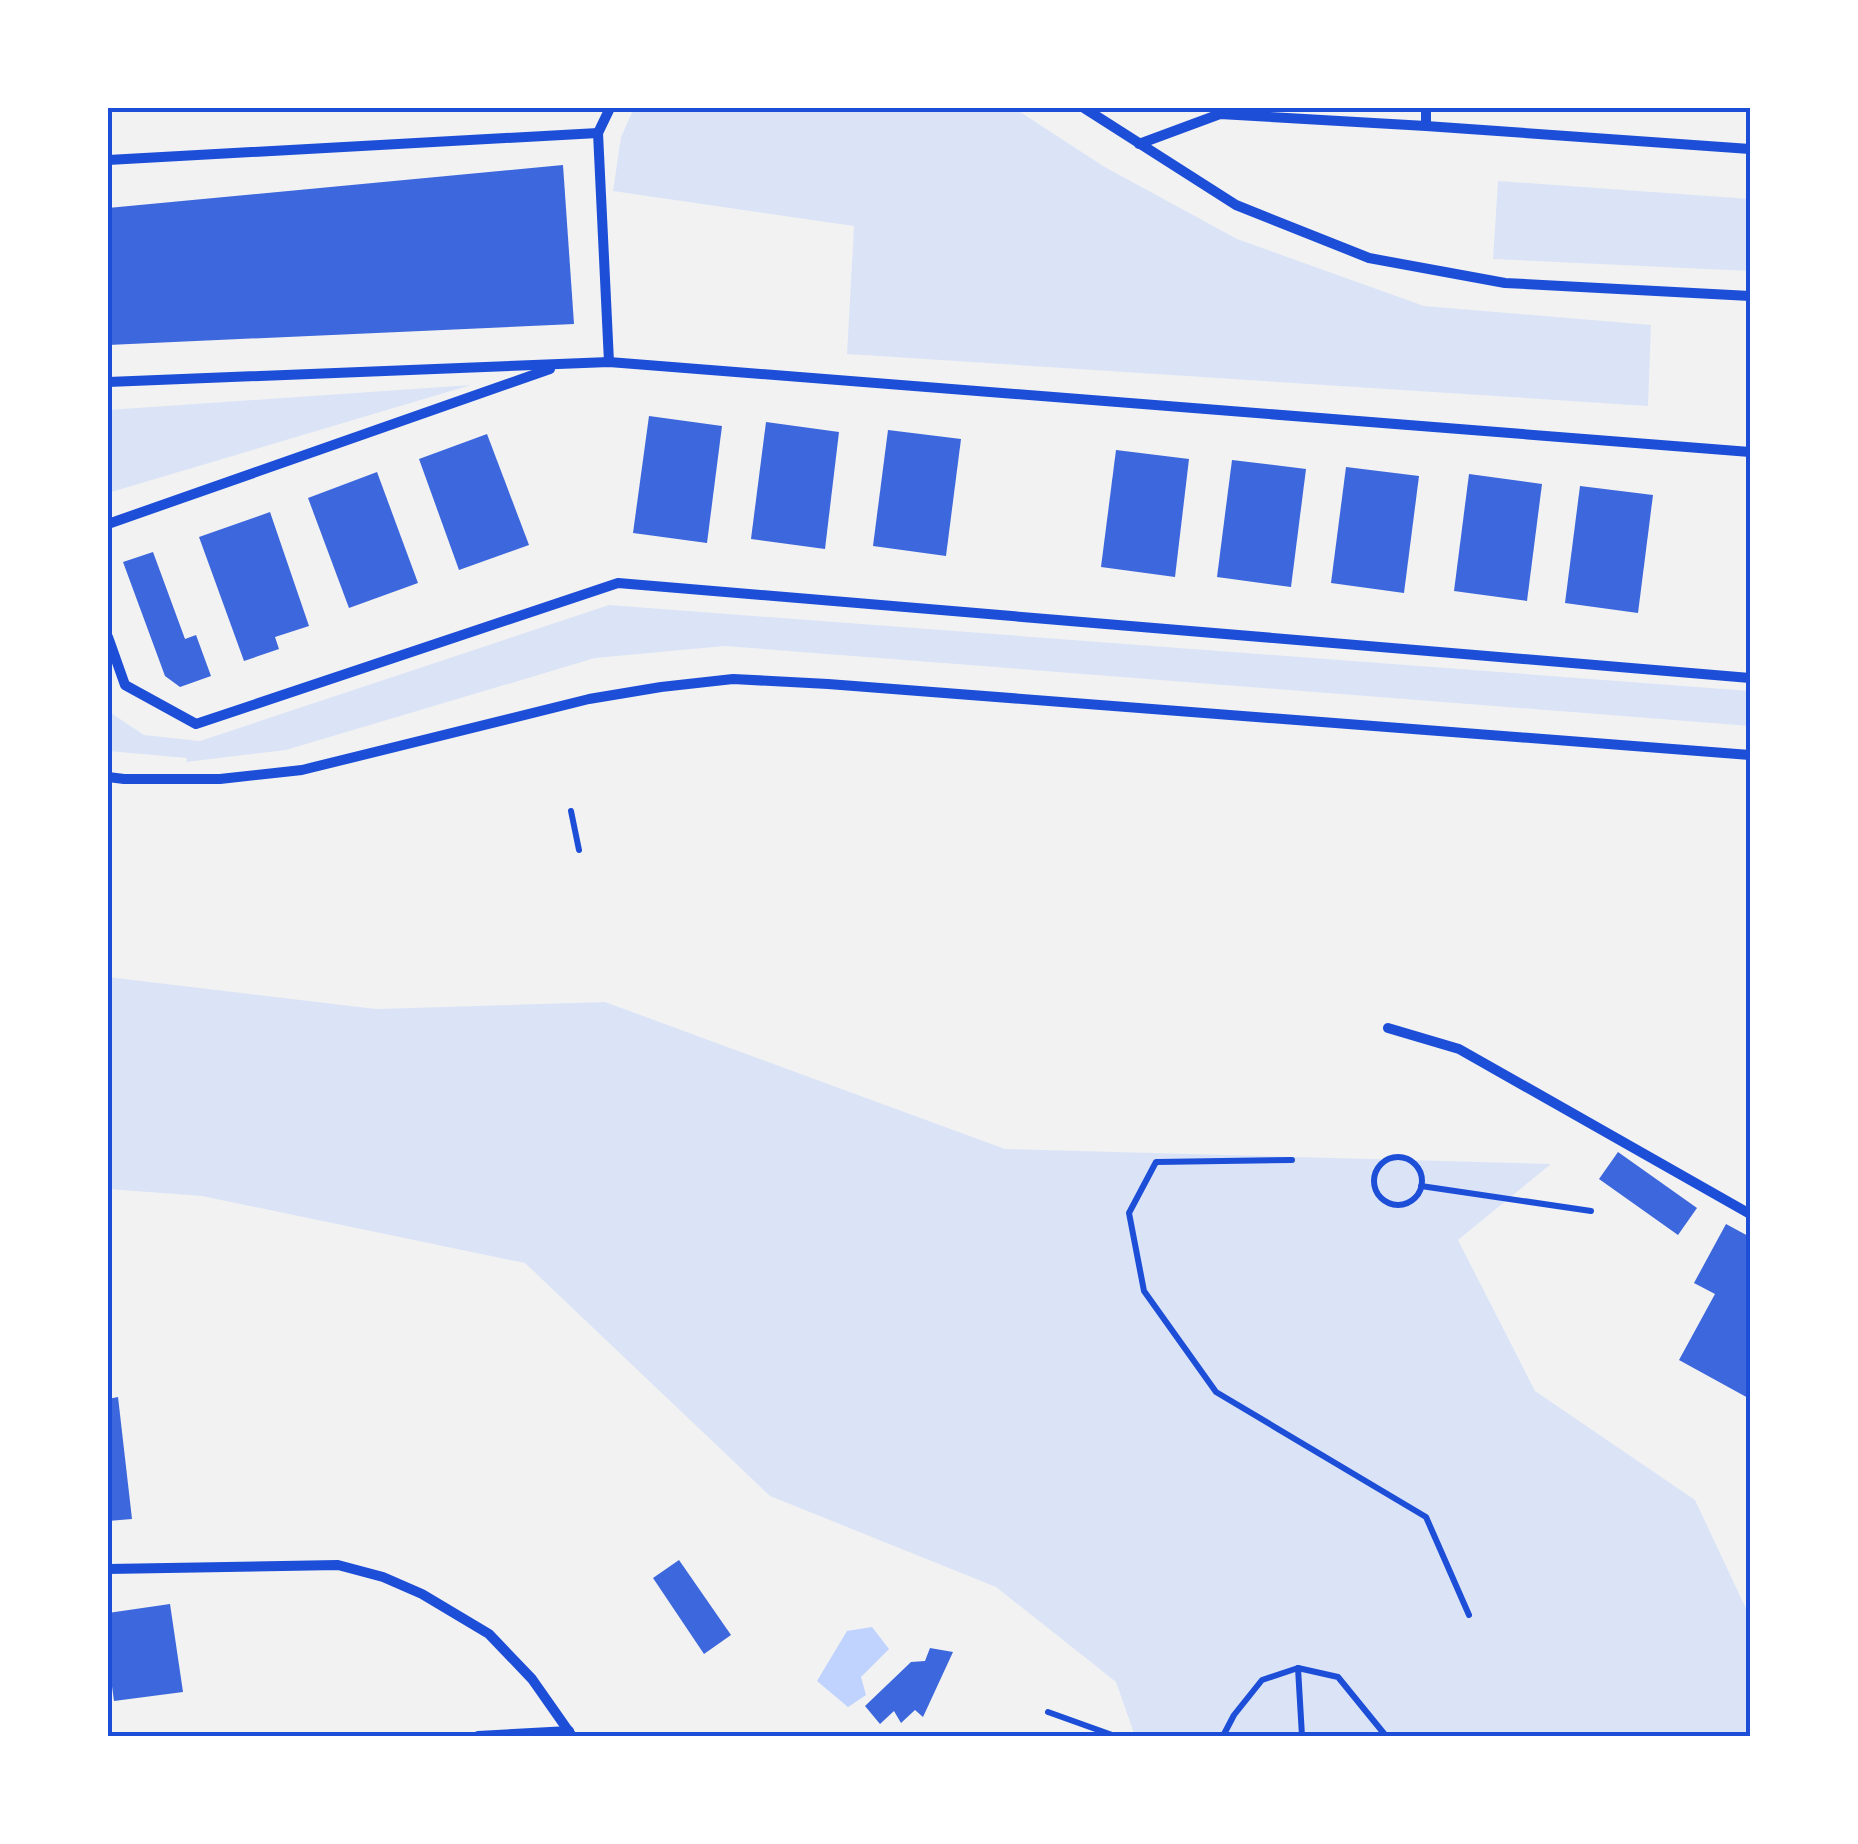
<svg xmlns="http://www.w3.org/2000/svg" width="1858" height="1844" viewBox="0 0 1858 1844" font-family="Arial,sans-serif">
	<rect width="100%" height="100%" fill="#f2f2f2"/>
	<g fill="#dbe4f7">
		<path d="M634 108H1014L1103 166 1237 239 1424 306 1651 325 1648 406 847 354 854 226 613 191 621 137Z"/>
		<path d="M1498 181 1750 199V271L1493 259Z"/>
		<path d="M471 385 108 493V410Z"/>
		<path d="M609 605 1750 691V726L725 646 595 658 286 750 186 762 187 758 108 751V711L144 735 200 741Z"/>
		<path d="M108 977 376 1009 605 1002 1005 1149 1551 1164 1458 1240 1535 1391 1695 1500 1750 1617V1736H1135L1116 1682 996 1587 770 1496 525 1263 202 1196 108 1189Z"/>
	</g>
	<path fill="#bfd3fe" d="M872 1627 889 1649 861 1677 866 1695 848 1707 817 1681 847 1631Z"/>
	<g fill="#3d67dc">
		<path d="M108 108H145V111L108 112Z"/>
		<path d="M563 165 574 324 108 345V208Z"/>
		<path d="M649 416 722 426 707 543 633 533Z"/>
		<path d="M766 422 839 432 825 549 751 539Z"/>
		<path d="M888 430 961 439 946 556 873 546Z"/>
		<path d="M487 434 529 545 459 570 419 459Z"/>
		<path d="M1116 450 1189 459 1175 577 1101 567Z"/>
		<path d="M1232 460 1306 469 1291 587 1217 577Z"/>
		<path d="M1346 467 1419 476 1404 593 1331 583Z"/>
		<path d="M377 472 418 583 349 608 308 498Z"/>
		<path d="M1469 474 1542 484 1527 601 1454 591Z"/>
		<path d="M1580 486 1653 495 1638 613 1565 603Z"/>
		<path d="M270 512 309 626 275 637 279 649 244 661 199 537Z"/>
		<path d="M153 552 185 639 196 635 211 676 180 687 165 676 123 562Z"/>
		<path d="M1618 1152 1697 1208 1678 1235 1599 1179Z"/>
		<path d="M1726 1224 1750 1237V1399L1679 1360 1715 1294 1694 1283Z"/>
		<path d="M118 1397 132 1519 108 1521V1399Z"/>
		<path d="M679 1560 731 1635 704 1654 653 1578Z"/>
		<path d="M170 1604 183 1692 114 1701 108 1657V1613Z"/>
		<path d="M930 1648 953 1652 923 1717 915 1710 901 1723 894 1711 880 1724 865 1706 911 1662 925 1661Z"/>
	</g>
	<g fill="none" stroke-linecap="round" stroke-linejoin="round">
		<g stroke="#1d4ed8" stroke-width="6">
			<path d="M571 811 579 850"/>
			<circle cx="1398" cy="1181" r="24"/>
			<path d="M1292 1160 1156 1162 1129 1213 1144 1291 1216 1392 1426 1517 1469 1615"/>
			<path d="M1421 1186 1591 1211"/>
			<path d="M1298 1668 1302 1736"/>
			<path d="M1048 1712 1115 1736"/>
			<path d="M1223 1736 1234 1715 1262 1680 1298 1668 1338 1677 1386 1736"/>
		</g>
		<g stroke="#1d4ed8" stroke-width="10">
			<path d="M1084 108 1236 205 1369 258 1505 283 1750 296"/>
			<path d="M1426 126V108"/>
			<path d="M1139 144 1220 114 1426 126 1750 149"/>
			<path d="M108 160 598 133"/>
			<path d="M609 362 598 133 610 108"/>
			<path d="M108 382 609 362 1750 452"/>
			<path d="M108 524 550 369"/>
			<path d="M108 637 125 685 196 724 618 583 1750 678"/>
			<path d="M108 777 124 779H220L302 770 589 699 661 687 733 679 828 684 1750 755"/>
			<path d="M1388 1028 1459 1049 1750 1214"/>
			<path d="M108 1569 338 1565 383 1577 422 1594 489 1634 532 1679 572 1736"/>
			<path d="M478 1736 569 1731"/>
		</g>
	</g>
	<rect width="1858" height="1844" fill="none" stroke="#ffffff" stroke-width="220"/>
	<rect x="110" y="110" width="1638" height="1624" fill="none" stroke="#1d4ed8" stroke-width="4"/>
</svg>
